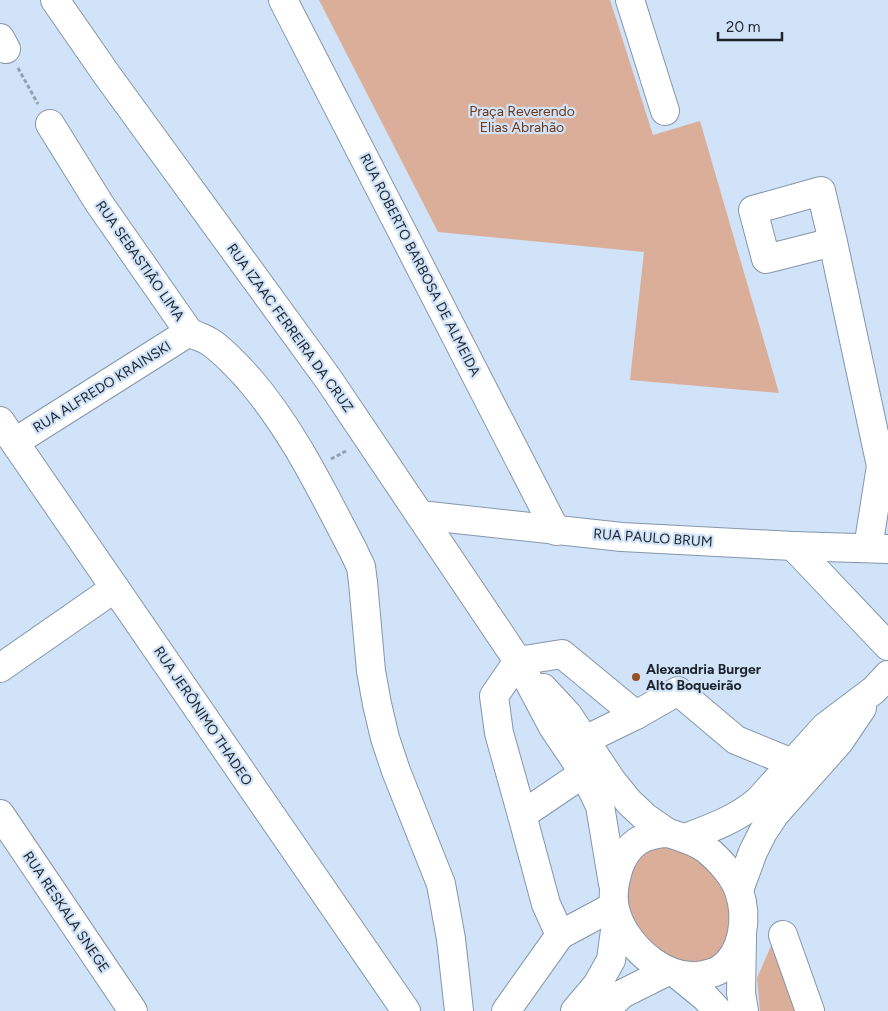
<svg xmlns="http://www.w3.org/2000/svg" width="888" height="1011" viewBox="0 0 888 1011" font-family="Figtree,sans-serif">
	<rect width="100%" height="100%" fill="#d1e3f9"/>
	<g fill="#daae98">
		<path d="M319 0H610L653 135 700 121 779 393 630 380 644 252 438 232Z"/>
		<path d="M667 846 685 850 718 874 733 906 727 944 717 957 703 964 669 960 642 939 623 897 635 859 651 849Z"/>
		<path d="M771 946 799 1011H760L757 978Z"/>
	</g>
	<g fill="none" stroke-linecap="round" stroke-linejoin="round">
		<g stroke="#8596aa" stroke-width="30">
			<g id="minor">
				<path d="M283 0 556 531"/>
				<path d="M630 0 665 111"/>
				<path d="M0 38 6 49"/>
				<path d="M50 124 99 203 189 332C196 336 204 338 210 342 225 352 237 366 249 379 293 430 322 491 353 550L361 567 363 582 371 671 377 704 385 738 396 771 441 884 451 939 459 1011"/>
				<path d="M833 242 766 259 753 210 821 191 833 242 881 466 868 548"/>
				<path d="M0 421 406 1011"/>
				<path d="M15 442 189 332"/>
				<path d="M420 515 622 537 793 546 888 549"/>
				<path d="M793 546 888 646"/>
				<path d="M0 668 115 588"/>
				<path d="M585 740 636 715 678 691 736 740 792 763"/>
				<path d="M0 814 133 1011"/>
				<path d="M522 815 584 773"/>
				<path d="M560 935 614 906"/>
				<path d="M783 935 810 1011"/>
				<path d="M506 1011 560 935 546 904 522 815 499 733 494 696 518 661 562 654 636 715"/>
			</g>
		</g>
		<g stroke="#8596aa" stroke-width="30">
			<g id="major">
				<path d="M55 0 107 75 329 380 518 661 553 727 584 773 600 806 613 884"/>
				<path d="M543 688 568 715 612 781 629 802 645 817 668 833"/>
				<path d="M668 833C681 837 695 841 706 849 719 859 734 876 739 891 748 917 744 954 719 970 716 972 711 973 708 974 670 985 629 950 617 916 611 899 614 883 619 867 628 843 643 834 668 833Z"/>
				<path d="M685 838C712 828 737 819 759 800L825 727 874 690 888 675"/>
				<path d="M739 890 753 852 763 832 775 814 839 742 862 708"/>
				<path d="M742 938 741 993 744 1011"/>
				<path d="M678 975 705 997 718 1011"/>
				<path d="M575 1011 597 985 611 960 617 916"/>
				<path d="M604 1011 622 994 668 971"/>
			</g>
		</g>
		<g stroke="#92a0b1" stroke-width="3" stroke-dasharray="4 2.5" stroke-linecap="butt">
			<path d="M18 68 38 104"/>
			<path d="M331 459 348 450"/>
		</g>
		<use href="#minor" stroke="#fff" stroke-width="28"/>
		<use href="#major" stroke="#fff" stroke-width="28"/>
	</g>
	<circle fill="#975128" stroke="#d1e3f9" stroke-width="2" cx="636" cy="677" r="5"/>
	<g text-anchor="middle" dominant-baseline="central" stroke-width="4.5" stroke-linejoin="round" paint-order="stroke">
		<g font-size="14" fill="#6f3713" stroke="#d1e3f9">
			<text x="522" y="111">Praça Reverendo<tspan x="522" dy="16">Elias Abrahão</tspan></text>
		</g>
		<g font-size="14" fill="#1d242b" stroke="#d1e3f9">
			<text transform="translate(140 261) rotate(55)">RUA SEBASTIÃO LIMA</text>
			<text transform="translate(420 265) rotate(63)">RUA ROBERTO BARBOSA DE ALMEIDA</text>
			<text transform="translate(290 328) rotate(54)">RUA IZAAC FERREIRA DA CRUZ</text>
			<text transform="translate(102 387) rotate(-32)">RUA ALFREDO KRAINSKI</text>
			<text transform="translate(653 538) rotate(4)">RUA PAULO BRUM</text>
			<text transform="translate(203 716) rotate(56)">RUA JERÔNIMO THADEO</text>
			<text transform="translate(66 912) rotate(56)">RUA RESKALA SNEGE</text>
		</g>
		<g font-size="14" font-weight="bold" fill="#1d242b" stroke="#d1e3f9" text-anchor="start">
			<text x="646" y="669">Alexandria Burger<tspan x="646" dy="16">Alto Boqueirão</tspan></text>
		</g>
	</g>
	<path d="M718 32v8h64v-8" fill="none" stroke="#1d242b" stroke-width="2.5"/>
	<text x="726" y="32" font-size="15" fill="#1d242b" stroke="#d1e3f9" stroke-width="4" paint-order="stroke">20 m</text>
</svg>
